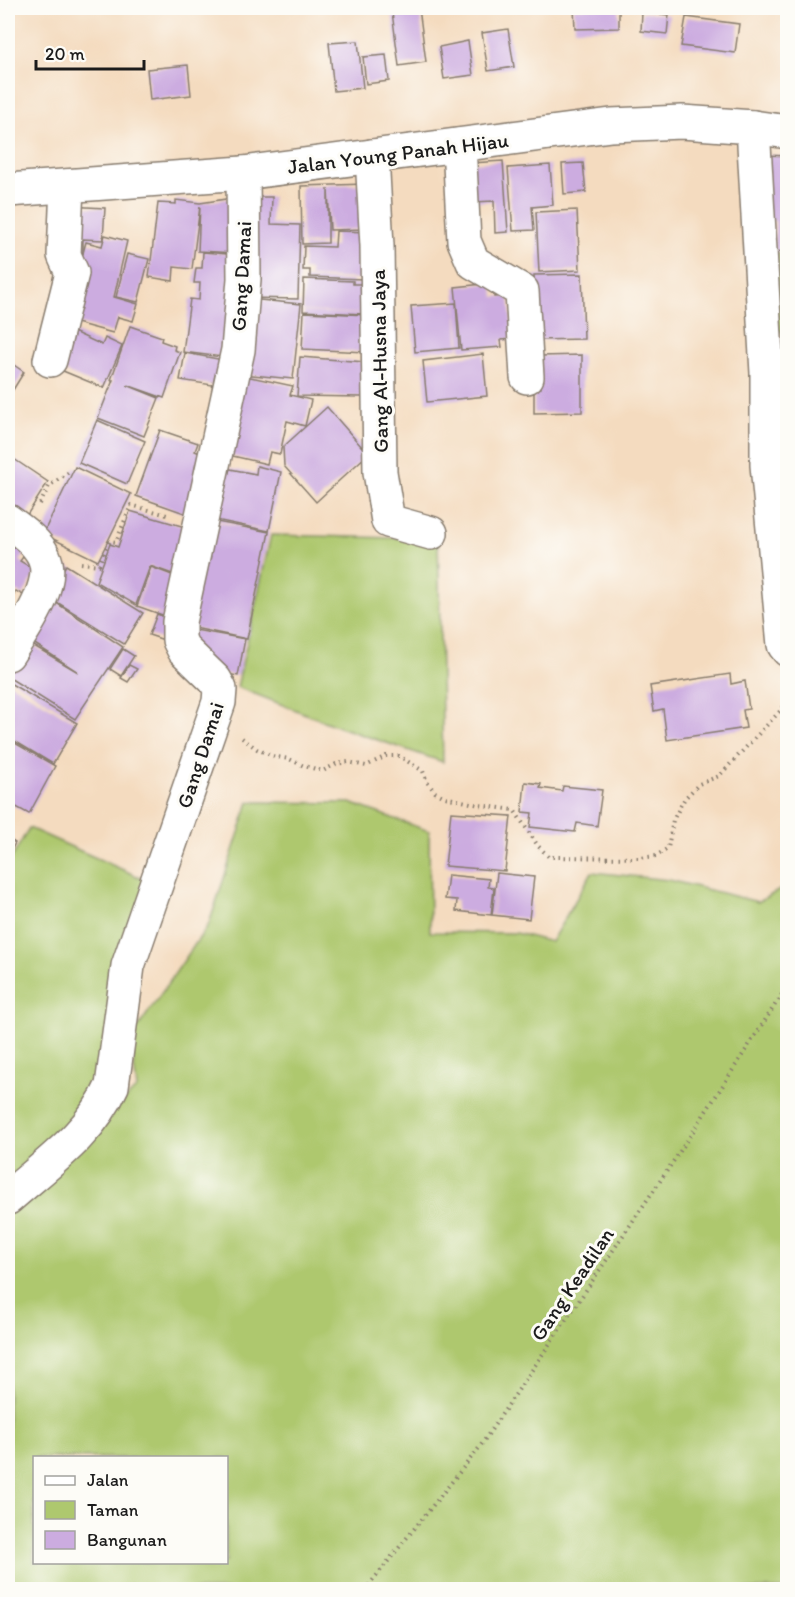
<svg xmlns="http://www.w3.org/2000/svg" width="795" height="1597" viewBox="0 0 795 1597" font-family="Itim,sans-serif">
	<rect width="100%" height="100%" fill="#fdfcf7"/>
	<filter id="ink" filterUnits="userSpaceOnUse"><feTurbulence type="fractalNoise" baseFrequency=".0167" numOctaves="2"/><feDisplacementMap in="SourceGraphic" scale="12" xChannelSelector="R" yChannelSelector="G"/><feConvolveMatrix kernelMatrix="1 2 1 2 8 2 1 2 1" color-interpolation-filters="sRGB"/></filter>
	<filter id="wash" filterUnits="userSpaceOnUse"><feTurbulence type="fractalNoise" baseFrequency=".008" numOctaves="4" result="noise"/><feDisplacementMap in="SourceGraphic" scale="24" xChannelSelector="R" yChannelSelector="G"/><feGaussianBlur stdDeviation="1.35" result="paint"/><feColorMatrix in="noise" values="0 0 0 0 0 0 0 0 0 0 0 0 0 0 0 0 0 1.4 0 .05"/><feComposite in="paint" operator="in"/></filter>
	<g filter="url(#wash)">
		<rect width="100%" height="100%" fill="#f4dbbf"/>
		<g fill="#aec86e" stroke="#657245" stroke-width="1.5" fill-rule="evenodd">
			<path d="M770 253H787V331L776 332Z"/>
			<path d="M271 535 438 539 443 762 339 727 237 687Z"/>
			<path d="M249 802 350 803 429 831 430 932 516 933 551 942 592 872 669 880 758 902 787 886V1589L145 1590 131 1584 122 1590 8 1589V1212L137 1088 130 1039 209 924ZM34 1458H226V1562H34Z"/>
			<path d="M29 828 148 881 103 1080 72 1129 8 1187V864Z"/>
		</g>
		<g id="blocks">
			<g fill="#ccace0">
				<path d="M419 8 426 62 399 66 392 12Z"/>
				<path d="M574 8H619V28L575 29Z"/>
				<path d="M642 12 669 15 667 34 641 31Z"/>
				<path d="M686 17 739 24 735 53 681 46Z"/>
				<path d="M508 29 514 67 488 71 482 33Z"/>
				<path d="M358 41 363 88 334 91 329 43Z"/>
				<path d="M468 41 473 75 444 79 439 47Z"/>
				<path d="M386 55 389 81 366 84 363 57Z"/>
				<path d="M188 65 191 95 150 100 147 69Z"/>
				<path d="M765 155 788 156V252L774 251 775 221 766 220Z"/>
				<path d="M503 161 508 232 495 233 494 201 473 202 471 163Z"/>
				<path d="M583 163 586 192 564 194 562 164Z"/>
				<path d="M550 165 553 205 532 207 534 230 513 231 508 168Z"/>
				<path d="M366 184 367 229 330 230 328 189V243L302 244 301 186Z"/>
				<path d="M239 197 237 253 198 251 200 206 192 269 174 267 173 281 149 277 158 203 176 204V200L200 203Z"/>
				<path d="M250 197H272L271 224 300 225 298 299 248 298Z"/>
				<path d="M68 206 105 208 103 240 83 239V253H80Z"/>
				<path d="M577 210 580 270 539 272 536 212Z"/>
				<path d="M336 231 369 232 363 279 310 277V270H303L304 246 335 247Z"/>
				<path d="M105 235 127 241 114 297 138 304 133 321 118 317 113 333 65 320 86 242 102 246Z"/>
				<path d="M203 252 240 255 230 358 183 352 190 299 199 300 200 283H194L196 268H202Z"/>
				<path d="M127 254 149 259 138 302 116 297Z"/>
				<path d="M582 274 584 339 536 340 534 275Z"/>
				<path d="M304 279 353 281V284H365L364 314 303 311Z"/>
				<path d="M493 283 494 297 509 296 513 339 501 340 502 347 461 350 455 287Z"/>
				<path d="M249 299 301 304 293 379 241 374Z"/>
				<path d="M456 303 459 348 415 352 411 306Z"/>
				<path d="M304 312 368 315 366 352 302 349Z"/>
				<path d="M130 326 162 337 161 341 175 346 174 350 180 352 164 398 127 385 159 398 144 436 98 418 113 380H111Z"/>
				<path d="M67 329 102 345 105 338 122 346 104 388 51 366Z"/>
				<path d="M185 353 229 361 225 387 180 380Z"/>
				<path d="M483 354 487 396 427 402 423 361Z"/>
				<path d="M582 355V412L534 413V388H541L540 356Z"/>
				<path d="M300 357 365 362 362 397 297 396Z"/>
				<path d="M8 361 24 372 8 398Z"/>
				<path d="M782 372H788V390L782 391Z"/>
				<path d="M241 375 293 386 290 395 311 400 305 426 287 421 280 454 270 452 267 464 224 454Z"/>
				<path d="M327 407 368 454 316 502 284 466 283 447Z"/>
				<path d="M776 415 788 416V456H785V454H775Z"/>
				<path d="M97 420 145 441 127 484 79 463Z"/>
				<path d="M160 430 198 443 195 451 210 457 190 515 136 496Z"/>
				<path d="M8 455 48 482 25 518 8 506Z"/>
				<path d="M215 466 256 474 257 466 281 472 269 531 211 519Z"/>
				<path d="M75 467 131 494 98 561 43 534Z"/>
				<path d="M780 468H788V527Z"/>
				<path d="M130 511 192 529 181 577 150 566 136 605 96 582 110 544 118 547Z"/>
				<path d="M206 520 269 532 247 639 185 626Z"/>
				<path d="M8 535 28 550 20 561 37 571 23 595 16 591 8 606Z"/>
				<path d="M66 565 143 613 124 644 47 596Z"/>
				<path d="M151 567 185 580 171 618 137 606Z"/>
				<path d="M49 598 123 647 75 719 8 677V666L24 640 78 672 24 637Z"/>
				<path d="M157 614 172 620 164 640 149 635Z"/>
				<path d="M184 628 245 639 238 676 205 670Z"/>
				<path d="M123 649 134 656 121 676 110 669Z"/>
				<path d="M129 665 137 669 128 682 121 678Z"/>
				<path d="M730 674 731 684 745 681 749 709 743 710 746 728 667 740 663 709 654 711 650 686Z"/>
				<path d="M8 682 77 723 53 764 8 737Z"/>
				<path d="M8 739 55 766 29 814 9 803 12 798 8 796Z"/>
				<path d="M525 782 541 784 540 788 562 791 563 786 602 790 597 826 577 823 575 832 530 827 532 813 522 812Z"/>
				<path d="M451 812 511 816 505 871 445 866Z"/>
				<path d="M8 838 15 843 8 856Z"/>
				<path d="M497 873 534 877 529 919 492 915Z"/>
				<path d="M448 875 489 879 488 887 494 888 491 915 456 911 457 900 445 899Z"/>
			</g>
		</g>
	</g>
	<g filter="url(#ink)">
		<use href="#blocks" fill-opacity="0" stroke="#887c6e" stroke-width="1.5"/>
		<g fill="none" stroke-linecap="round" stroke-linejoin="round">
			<g stroke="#887c6e" stroke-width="36">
				<g id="minor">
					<path d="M753 127 767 373V465L784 645 788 650"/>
					<path d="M459 145 464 241 473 262 522 291 527 377"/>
					<path d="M372 156 377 246 380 472 388 521 431 533"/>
					<path d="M8 190 243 173 611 125 682 122 753 127 788 132"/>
					<path d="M50 360 72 273 64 255 67 186"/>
					<path d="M8 521C21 531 37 541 44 557 57 585 22 631 8 654"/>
					<path d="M8 1198C45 1165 91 1134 112 1086L128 966 219 702 220 689 215 680 184 650 179 640V622L238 350 244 279 243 173"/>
				</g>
			</g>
			<g stroke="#887c6e" stroke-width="4" stroke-dasharray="1.5 4.5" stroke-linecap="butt">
				<path d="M40 504 49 486 69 472"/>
				<path d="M81 563 99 565 110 541 116 542 131 505 167 515"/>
				<path d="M242 738 257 749 272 756 289 759 304 766 323 771 336 764 348 762 366 766 386 756H399L423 771 427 782 435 792 445 797 479 805 514 810 538 846 549 857 641 858 656 856 668 848 673 820 685 798 699 784 719 776 782 709 788 699"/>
				<path d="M365 1590 479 1448 677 1156 788 985"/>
			</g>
			<use href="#minor" stroke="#fff" stroke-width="33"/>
		</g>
	</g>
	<g text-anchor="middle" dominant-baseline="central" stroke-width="6" stroke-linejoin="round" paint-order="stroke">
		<g font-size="21" fill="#1c1c1c" stroke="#fdfcf7">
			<text transform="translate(398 153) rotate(-7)">Jalan Young Panah Hijau</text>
			<text transform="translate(241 276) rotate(-87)">Gang Damai</text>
			<text transform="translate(379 361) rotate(-91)">Gang Al-Husna Jaya</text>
			<text transform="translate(200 755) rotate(-72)">Gang Damai</text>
			<text transform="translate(572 1284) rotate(-56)">Gang Keadilan</text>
		</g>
	</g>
	<rect width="795" height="1597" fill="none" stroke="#fdfcf7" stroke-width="30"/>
	<rect x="33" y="1456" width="195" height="108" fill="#fdfcf7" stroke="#a3a29f" stroke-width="1.5"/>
	<rect x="45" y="1476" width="30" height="9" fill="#ffffff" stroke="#a3a29f" stroke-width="1.5"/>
	<text x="87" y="1486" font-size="18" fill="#1c1c1c">Jalan</text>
	<rect x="45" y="1501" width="30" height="18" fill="#aec86e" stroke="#a3a29f" stroke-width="1.5"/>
	<text x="87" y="1516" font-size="18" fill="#1c1c1c">Taman</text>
	<rect x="45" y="1531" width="30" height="18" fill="#ccace0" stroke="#a3a29f" stroke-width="1.5"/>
	<text x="87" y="1546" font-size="18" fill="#1c1c1c">Bangunan</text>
	<path d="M36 60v9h108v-9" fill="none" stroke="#1c1c1c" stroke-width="3"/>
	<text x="45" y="60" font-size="18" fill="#1c1c1c" stroke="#fdfcf7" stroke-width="4.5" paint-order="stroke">20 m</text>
</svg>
